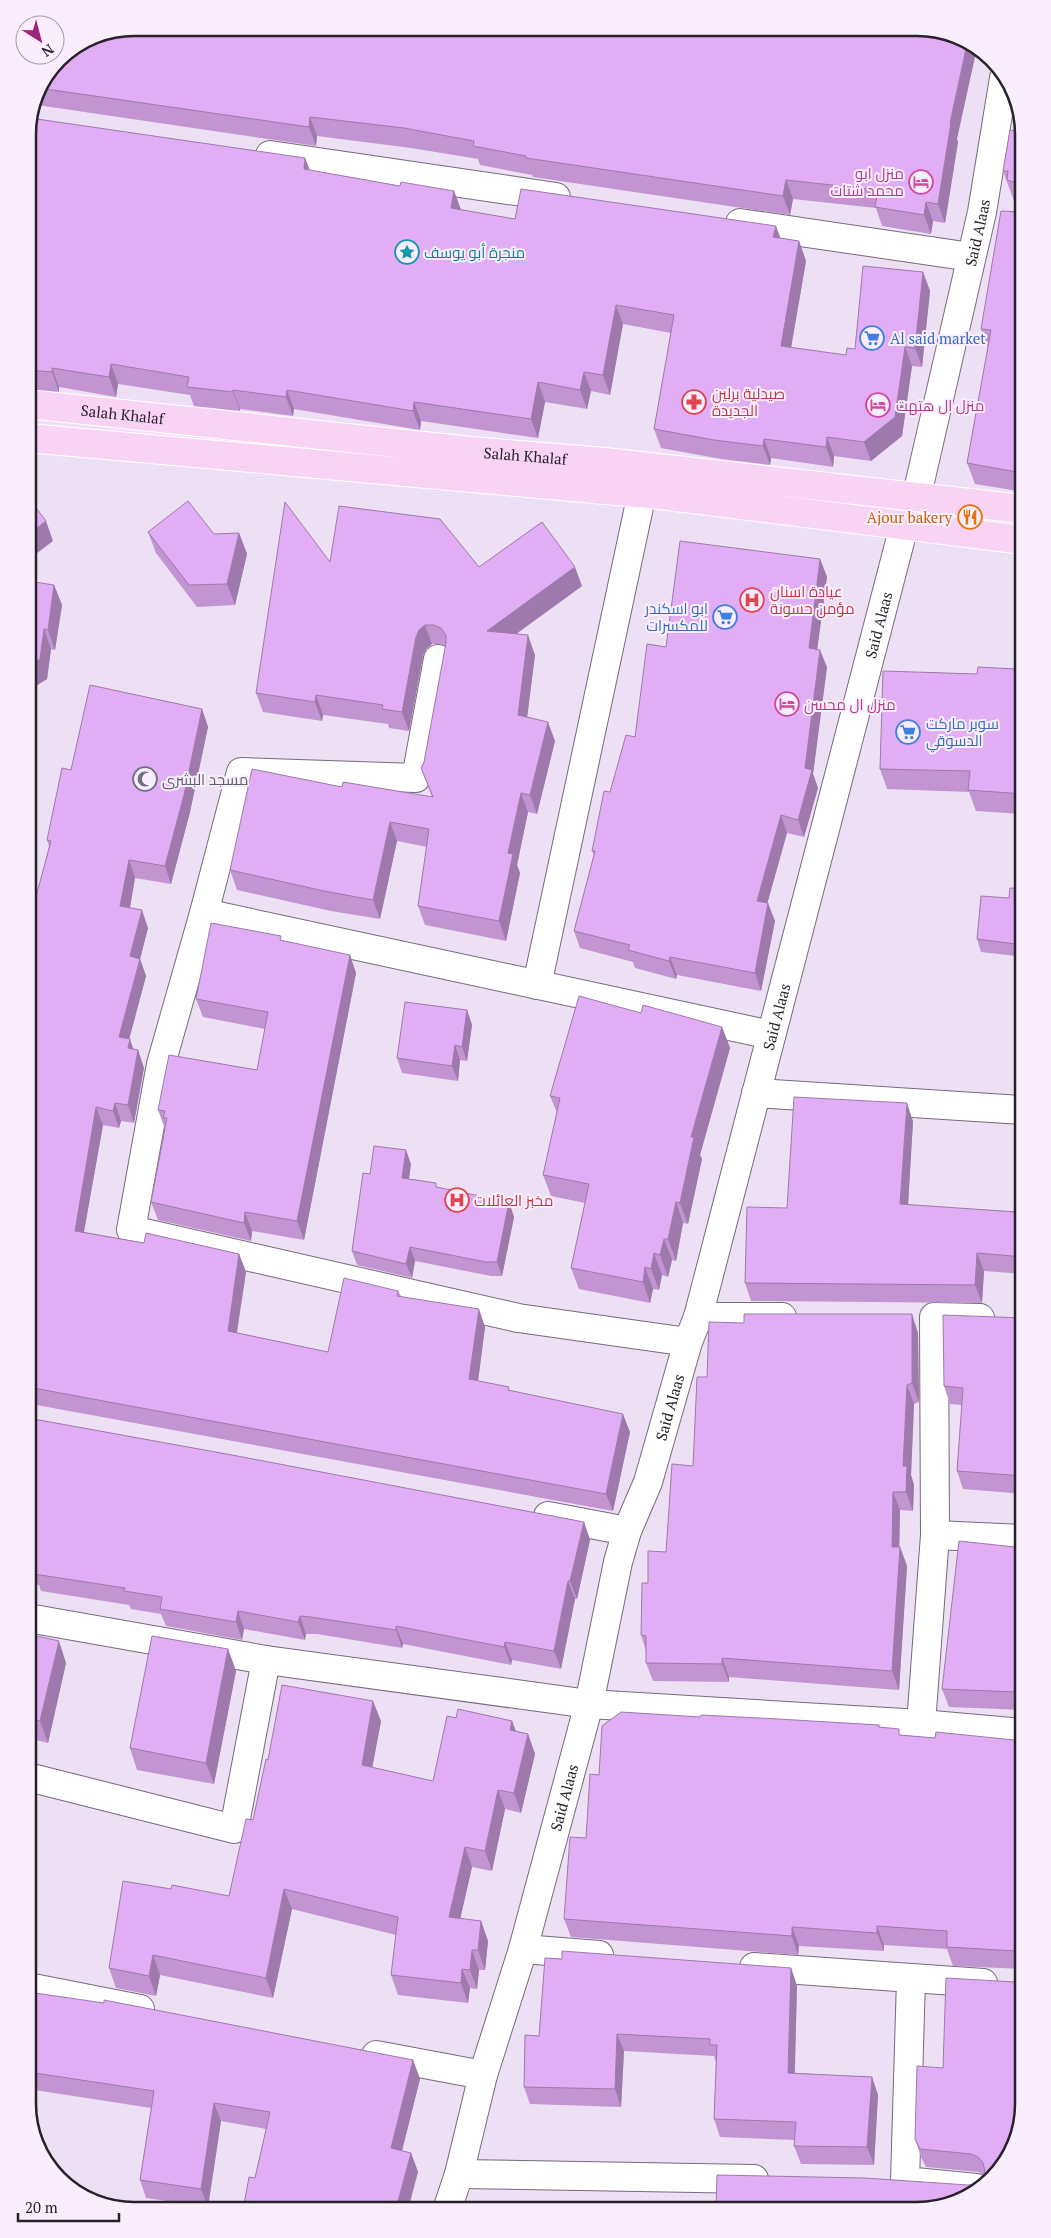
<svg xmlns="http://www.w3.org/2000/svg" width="1051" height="2238" viewBox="0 0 1051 2238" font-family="'PT Serif',Cairo,serif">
	<rect width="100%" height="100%" fill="#eee0f4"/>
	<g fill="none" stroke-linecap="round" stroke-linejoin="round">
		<g stroke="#766a7b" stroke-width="30">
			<g id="minor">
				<path d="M270 155 556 197"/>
				<path d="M740 223 971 257"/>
				<path d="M438 659 416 778 241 772 204 913 161 1064 131 1230 518 1318 688 1342"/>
				<path d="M204 913 771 1035"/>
				<path d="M537 985 642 493"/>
				<path d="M756 1093 1023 1110"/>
				<path d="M698 1317H782"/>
				<path d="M548 1516 627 1531"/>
				<path d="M935 1535 1023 1539"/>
				<path d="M28 1618 266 1660 589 1704 921 1724 1023 1733"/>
				<path d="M921 1724 935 1535 934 1317 980 1318"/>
				<path d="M28 1777 234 1829 266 1660"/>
				<path d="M523 1949 599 1955"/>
				<path d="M754 1967 983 1983"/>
				<path d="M911 1979 905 2181 976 2188"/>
				<path d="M28 1987 140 2009"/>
				<path d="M376 2055 483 2075"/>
				<path d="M459 2174 754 2179"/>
				<path id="s1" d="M447 2210 459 2174 483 2075 523 1949 589 1704 618 1562 627 1531 648 1482 688 1342 698 1317 904 526 916 499 982 212 1004 78"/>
			</g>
		</g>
		<g stroke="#fff" stroke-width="30">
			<g id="major">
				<path id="s2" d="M28 404 471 451 605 462 1023 509"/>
				<path d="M28 438 660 495 1023 540"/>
			</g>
		</g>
		<use href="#minor" stroke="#fff" stroke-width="28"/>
		<use href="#major" stroke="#f9d3f4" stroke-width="28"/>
	</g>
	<g fill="#c295d2">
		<path d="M59 59 957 139 958 142 945 223 933 221 931 234 882 226 876 208 793 199 790 215 533 177 532 175 480 165 478 159 411 148 317 136 316 146 37 105 34 99 36 93Z"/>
		<path d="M28 127 305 158 310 170 400 186 454 191 461 210 515 219 780 238 799 241 806 261 791 348 846 355 855 349 923 272 930 291 922 367 912 366 902 436 871 461 834 456 833 467 771 458 770 465 721 459 661 448 654 429 671 333 623 324 610 395 591 391 587 409 545 402 538 438 421 421 420 430 294 409 293 416 240 409V411L194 406 190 395 118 384 116 397 59 387V392L28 389Z"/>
		<path d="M1024 134V203L1014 201 1003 171Z"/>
		<path d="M1024 210V492L975 484 967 463 988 348 981 329 1021 212Z"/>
		<path d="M148 532 214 534 239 533 247 554 235 605 197 607 156 553Z"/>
		<path d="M820 559 827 577 817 649 827 667 813 774 818 788 804 837 787 833 767 903 775 921 761 991 677 975 676 979 635 968 633 962 580 948 574 931 594 855 592 851 610 792 635 737 666 647Z"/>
		<path d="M330 562 479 567 582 586 516 634 535 655 527 717 555 741 537 814 528 812 517 865 520 873 506 941 425 925 418 906 427 847 397 841 380 919 331 911 237 890 230 870 342 787 432 797 421 768 424 762 446 646 441 644H432L426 649 423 656 409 731 389 728 388 724 323 715 322 721 263 712 256 693Z"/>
		<path d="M28 581 54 585 62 605 55 650 51 649 47 679 34 687 28 686Z"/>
		<path d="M1024 586V814L976 811 969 792 887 789 880 769 977 674 1015 669Z"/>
		<path d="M202 709 208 727 190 812 171 884 135 878 130 908 148 928 140 959 146 976 129 1039 133 1049 138 1050 144 1068 134 1123 121 1121 119 1128 103 1125 84 1232 144 1243 239 1254 246 1272 237 1333 328 1352 398 1291 401 1296 485 1327 478 1381 510 1391 630 1432 613 1511 31 1404H28V936L49 846 47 840 71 770Z"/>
		<path d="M1024 889V957L981 952 977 939 1009 898Z"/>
		<path d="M283 941 356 973 304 1240 252 1231 251 1241 158 1220 151 1202 165 1129 158 1110 257 1070 265 1029 203 1017 196 999Z"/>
		<path d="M467 1010 472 1025 467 1061 460 1060 458 1081 402 1073 397 1058Z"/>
		<path d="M641 1013 722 1027 730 1048 700 1155 702 1159 688 1224 683 1223 676 1261 672 1260 668 1277 662 1275 659 1290 653 1289 650 1303 579 1289 571 1268 585 1203 551 1196 543 1175 557 1113 550 1096Z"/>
		<path d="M913 1121 908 1205 1017 1212 1022 1224H1024V1274L984 1271 982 1303 751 1301 745 1283 787 1208Z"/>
		<path d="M411 1164 409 1179 438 1188 509 1202 514 1217 502 1276H491L415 1261 412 1278 357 1265 352 1251 370 1174Z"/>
		<path d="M1024 1318V1494L963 1489 957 1471 962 1405 950 1404 944 1386Z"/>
		<path d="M918 1333 919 1402 914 1404 911 1475 914 1485 913 1511 900 1510 899 1547H900L907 1566 899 1690 729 1677V1682L653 1681 646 1663V1651L641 1635 648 1583 666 1552 693 1466 707 1377Z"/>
		<path d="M28 1418 584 1522 590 1540 577 1599H575L561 1669 512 1660 511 1665 403 1644 402 1648 317 1634H306L305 1640 244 1629 242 1640 166 1626 161 1614 131 1609 129 1605 41 1591 39 1585 28 1584Z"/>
		<path d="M1024 1548V1693L1023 1710 949 1707 942 1689Z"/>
		<path d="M28 1634 66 1663 48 1743 28 1738Z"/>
		<path d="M228 1649 236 1671 214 1784 137 1770 130 1748Z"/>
		<path d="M700 1717 879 1725 880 1727 902 1735 935 1738 1024 1741V1969L953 1966 947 1949 884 1945V1951L799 1946 798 1955 571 1937 564 1919 586 1838 599 1775Z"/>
		<path d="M456 1718 512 1721 516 1731 528 1734 535 1754 521 1813 505 1809 492 1871 472 1867 460 1919 481 1921 488 1941 485 1970H479L477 1989 470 1988 468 2003 398 1995 391 1975 396 1935 292 1909 273 1998 160 1975 156 1996 116 1988 109 1968 171 1889 229 1896 253 1820 268 1760 381 1721 372 1768 433 1781Z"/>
		<path d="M791 1968 797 1986 795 2073 872 2077 878 2095 874 2165 801 2164 794 2146 795 2140 720 2137 714 2119 716 2063 714 2056 624 2051 621 2107 530 2104 524 2087 539 2036Z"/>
		<path d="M1015 1982 1005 2163 957 2202 968 2185 976 2184 982 2178 983 2175 978 2172 926 2167 921 2157 915 2139 943 2068Z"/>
		<path d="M28 1992 413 2060 420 2079 402 2151 411 2153 418 2172 255 2178 266 2129 221 2121 208 2207 146 2198 140 2180 151 2108 28 2089Z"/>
	</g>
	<g fill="#9e79ab">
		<path d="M967 44 977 48 957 139 958 142 945 223 938 204 950 123Z"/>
		<path d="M310 117 317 136 316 146 309 127Z"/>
		<path d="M305 158 312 177 304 169Z"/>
		<path d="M786 180 793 199 790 215 783 196Z"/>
		<path d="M454 191 461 210 451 208Z"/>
		<path d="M926 202 933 221 931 234 924 215Z"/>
		<path d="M776 226 783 245 773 237Z"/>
		<path d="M799 241 806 261 788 365 781 346Z"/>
		<path d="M923 272 930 291 922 367 915 348Z"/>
		<path d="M616 305 623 324 610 395 603 375Z"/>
		<path d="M905 347 912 366 902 436 871 461 864 442Z"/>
		<path d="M111 364 118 384 116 397 109 377Z"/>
		<path d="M52 368 59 387V392L52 372Z"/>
		<path d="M584 372 591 391 587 409 580 390Z"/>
		<path d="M538 382 545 402 538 438 531 419Z"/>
		<path d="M233 390 240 409V411L233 392Z"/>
		<path d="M287 390 294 409 293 416 286 397Z"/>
		<path d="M414 402 421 421 420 430 413 411Z"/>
		<path d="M827 437 834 456 833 467 826 447Z"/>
		<path d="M764 439 771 458 770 465 763 446Z"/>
		<path d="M46 521 53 541 28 560V535Z"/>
		<path d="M239 533 247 554 235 605 227 584Z"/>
		<path d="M820 559 827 577 815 666 809 648Z"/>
		<path d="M575 567 582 586 494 650 487 631Z"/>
		<path d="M54 585 62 605 55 650 48 630Z"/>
		<path d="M425 625 432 644 426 649 423 656 409 731 402 712 416 637 419 630Z"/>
		<path d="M44 629 51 649 47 679 34 687 28 667Z"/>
		<path d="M528 635 535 655 525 734 518 715Z"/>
		<path d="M820 650 827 667 813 774 818 788 804 837 798 820Z"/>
		<path d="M316 695 323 715 322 721 315 702Z"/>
		<path d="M202 709 208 727 190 812 171 884 165 866Z"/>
		<path d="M548 722 555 741 537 814 530 795Z"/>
		<path d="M521 793 528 812 517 865 520 873 506 941 499 921 508 853Z"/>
		<path d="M781 815 787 833 763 919 757 901Z"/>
		<path d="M390 822 397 841 380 919 373 900Z"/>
		<path d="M129 860 135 878 127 924 120 906Z"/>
		<path d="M768 903 775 921 761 991 755 973Z"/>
		<path d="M142 910 148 928 140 959 146 976 125 1055 119 1037 130 956Z"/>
		<path d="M350 955 356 973 304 1240 297 1221Z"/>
		<path d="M670 957 677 975 676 979 669 961Z"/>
		<path d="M467 1010 472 1025 467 1061 462 1047Z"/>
		<path d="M722 1027 730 1048 700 1155 702 1159 688 1224 680 1203 691 1137Z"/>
		<path d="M130 1039 136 1057 128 1048Z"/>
		<path d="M455 1045 460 1060 458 1081 452 1066Z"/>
		<path d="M138 1050 144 1068 134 1123 128 1105Z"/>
		<path d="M115 1103 121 1121 119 1128 113 1111Z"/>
		<path d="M907 1103 913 1121 907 1222 900 1204Z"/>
		<path d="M96 1107 103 1125 81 1248 75 1231Z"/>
		<path d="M406 1150 411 1164 407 1192 402 1178Z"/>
		<path d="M509 1202 514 1217 502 1276 497 1262Z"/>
		<path d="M676 1202 683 1223 676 1261 668 1239Z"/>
		<path d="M245 1212 252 1231 251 1241 244 1223Z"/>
		<path d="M1017 1212 1023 1230 1016 1224Z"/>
		<path d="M664 1239 672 1260 668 1277 660 1255Z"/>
		<path d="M410 1247 415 1261 412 1278 406 1264Z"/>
		<path d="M654 1253 662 1275 659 1290 651 1269Z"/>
		<path d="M977 1253 984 1271 982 1303 975 1285Z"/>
		<path d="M239 1254 246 1272 234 1349 228 1331Z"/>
		<path d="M645 1267 653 1289 650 1303 643 1282Z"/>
		<path d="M479 1309 485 1327 476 1397 469 1379Z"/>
		<path d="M912 1314 918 1333 919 1402 912 1383Z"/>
		<path d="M907 1385 914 1404 911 1475 914 1485 913 1511 906 1492 903 1466Z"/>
		<path d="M623 1414 630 1432 613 1511 606 1494Z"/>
		<path d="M893 1492 900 1510 899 1565 900 1547 907 1566 899 1690 892 1671V1547Z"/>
		<path d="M584 1522 590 1540 577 1599 570 1581Z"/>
		<path d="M568 1581 575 1599 561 1669 554 1651Z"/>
		<path d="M238 1611 244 1629 242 1640 236 1622Z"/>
		<path d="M300 1616 306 1634 305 1640 298 1622Z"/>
		<path d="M1019 1617 1024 1628 1023 1710 1016 1692Z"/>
		<path d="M396 1626 403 1644 402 1648 396 1630Z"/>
		<path d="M59 1641 66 1663 48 1743 40 1721Z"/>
		<path d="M505 1642 512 1660 511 1665 504 1647Z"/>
		<path d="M228 1649 236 1671 214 1784 206 1763Z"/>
		<path d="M722 1658 729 1677V1682L722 1664Z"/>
		<path d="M373 1701 381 1721 369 1785 362 1765Z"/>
		<path d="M512 1721 519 1740 510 1730Z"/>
		<path d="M528 1734 535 1754 521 1813 514 1793Z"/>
		<path d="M30 1785 37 1803 28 1846V1797Z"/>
		<path d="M498 1790 505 1809 492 1871 485 1851Z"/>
		<path d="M465 1847 472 1867 456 1937 449 1917Z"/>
		<path d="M284 1889 292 1909 273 1998 266 1978Z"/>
		<path d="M481 1921 488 1941 485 1970 478 1950Z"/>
		<path d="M877 1926 884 1945V1951L877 1933Z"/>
		<path d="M792 1927 799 1946 798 1955 792 1936Z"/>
		<path d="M472 1950 479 1970 477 1989 470 1970Z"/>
		<path d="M153 1955 160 1975 156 1996 149 1976Z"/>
		<path d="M791 1968 797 1986 794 2090 788 2073Z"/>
		<path d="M462 1969 470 1988 468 2003 461 1983Z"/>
		<path d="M617 2034 624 2051 621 2107 615 2089Z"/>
		<path d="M413 2060 420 2079 398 2166 391 2148Z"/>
		<path d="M872 2077 878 2095 874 2165 867 2147Z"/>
		<path d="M214 2103 221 2121 208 2207 201 2189Z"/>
		<path d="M411 2153 418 2172 408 2210H400L397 2205Z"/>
	</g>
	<g fill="#e1adf4" stroke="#9e79ab">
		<path d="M134 28H924L967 44 950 123H951L938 204 926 202 924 215 875 207 878 190 786 180 783 196 526 158V156L473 146 474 141 404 128 310 117 309 127 39 88 59 59 94 36Z"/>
		<path d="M30 118 305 158 304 169 400 186 401 182 454 191 451 208 515 219 521 189 776 226 773 237 799 241 781 346 846 355 847 348 855 349 863 266 923 272 915 348 905 347 895 417 864 442 827 437 826 447 764 439 763 446 714 440 654 429 674 315 616 305 603 375 584 372 580 390 538 382 531 419 414 402 413 411 287 390 286 397 233 390V392L187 387 189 377 111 364 109 377 52 368V372L28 370V127Z"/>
		<path d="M1010 130 1023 132 1024 185 1007 180 1008 171H1003Z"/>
		<path d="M1024 210V464L1022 473 967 463 991 330 981 329 1001 211 1021 212Z"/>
		<path d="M28 497 46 521 28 535Z"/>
		<path d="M188 501 214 534 239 533 227 584 189 585 148 532Z"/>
		<path d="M285 502 330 562 339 506 440 519 479 567 542 522 575 567 487 631 528 635 518 715 548 722 530 795 521 793 508 853 513 854 499 921 418 906 429 829 390 822 373 900 324 891 230 870 252 769 342 787 343 782 433 797 421 768 424 762 446 643V635L441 628 434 625H425L419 630 416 637 402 712 382 709 383 705 316 695 315 702 256 693Z"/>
		<path d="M680 541 820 559 809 648 820 650 805 768 812 770 798 820 781 815 757 901 768 903 755 973 670 957 669 961 628 950 630 945 574 931 595 851H592L604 791 610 792 626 735 635 737 647 644 666 647Z"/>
		<path d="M28 581 54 585 48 630 44 629 40 659 28 667Z"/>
		<path d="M1023 586H1024V794L968 790 970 771 880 769 883 671 977 674 978 667 1015 669Z"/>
		<path d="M90 685 202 709 184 795 165 866 129 860 120 906 142 910 130 956 140 959 119 1037 130 1039 128 1048 138 1050 128 1105 115 1103 113 1111 96 1107 75 1231 144 1243 146 1233 239 1254 228 1331 328 1352 344 1278 398 1291 397 1296 479 1309 469 1379 509 1387 508 1390 623 1414 606 1494 28 1387V936L34 904 51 841 47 840 62 768 71 770Z"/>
		<path d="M1010 888 1024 889V945L977 939 981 896 1009 898Z"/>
		<path d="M211 923 281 936 280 940 350 955 297 1221 245 1212 244 1223 151 1202 167 1118H163L165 1111 158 1110 169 1055 257 1070 268 1012 196 999Z"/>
		<path d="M579 996 641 1013 643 1005 722 1027 691 1137H694L680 1203 676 1202 668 1239H664L660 1255 654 1253 651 1269 645 1267 643 1282 571 1268 589 1184 543 1175 560 1098 550 1096Z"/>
		<path d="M405 1002 467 1010 462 1047 455 1045 452 1066 397 1058Z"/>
		<path d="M794 1097 907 1103 900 1204 1017 1212 1016 1224 1024 1225V1257L977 1253 975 1285 745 1283 747 1207 787 1208Z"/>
		<path d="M374 1146 406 1150 402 1178 436 1183V1187L509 1202 497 1262H486L410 1247 406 1264 352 1251 363 1173 370 1174Z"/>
		<path d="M744 1314H912V1383L907 1385 903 1466H907L906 1492H893L892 1547H900L892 1671 722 1658V1664L646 1663V1636L641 1635 642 1583H648V1551L666 1552 672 1464 693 1466 697 1377H707L709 1322 744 1323Z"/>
		<path d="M943 1315 1024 1318V1476L957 1471 963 1388 944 1386Z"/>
		<path d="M28 1418 232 1455 584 1522 570 1581H568L554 1651 505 1642 504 1647 396 1626V1630L311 1617 300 1616 298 1622 238 1611 236 1622 160 1609 162 1597 124 1591 125 1588 34 1574 35 1568 28 1567Z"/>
		<path d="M959 1541 1024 1548V1617H1019L1016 1692 942 1689Z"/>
		<path d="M28 1634 59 1641 40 1721 28 1718Z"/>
		<path d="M152 1636 228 1649 206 1763 130 1748Z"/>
		<path d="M282 1685 373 1701 362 1765 433 1781 447 1716 456 1718 458 1709 512 1721 510 1730 528 1734 514 1793 498 1790 485 1851 465 1847 449 1917 481 1921 478 1950H472L470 1970 462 1969 461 1983 391 1975 398 1917 284 1889 266 1978 153 1955 149 1976 109 1968 123 1881 171 1889 172 1885 229 1896 246 1819 253 1820 266 1759 268 1760Z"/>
		<path d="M621 1712 700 1717 701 1715 778 1719 879 1725V1727L899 1729V1735L935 1738 936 1732 1024 1741V1953L1017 1951 947 1947V1931L877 1926V1933L792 1927V1936L564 1919 570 1837 586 1838 590 1774 599 1775 602 1726Z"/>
		<path d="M28 1784 30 1785 28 1797Z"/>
		<path d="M562 1951 791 1968 788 2073 872 2077 867 2147 794 2146 796 2122 714 2119 717 2045H710V2039L617 2034 615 2089 524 2087 525 2035 539 2036 545 1958 562 1959Z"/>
		<path d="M946 1978 1015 1982 1024 1980V2104L1005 2163 957 2202 917 2210H716L717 2175 865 2178 968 2185 976 2184 982 2178 985 2171 983 2163 978 2157 971 2154 920 2149 915 2139 917 2066 943 2068Z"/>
		<path d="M28 1992 104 2003V2000L413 2060 391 2148 411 2153 397 2205 402 2206 401 2210H243L249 2177 255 2178 270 2112 214 2103 201 2189 140 2180 154 2091 28 2072Z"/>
	</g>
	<defs>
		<g id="hotel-ring" transform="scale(1.25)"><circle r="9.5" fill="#faeefe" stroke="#d1479c" stroke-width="1.5"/><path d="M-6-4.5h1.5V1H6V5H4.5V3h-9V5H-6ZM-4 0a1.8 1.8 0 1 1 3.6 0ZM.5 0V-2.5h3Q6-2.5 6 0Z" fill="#d1479c"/></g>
		<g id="sight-ring" transform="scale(1.25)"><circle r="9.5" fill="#faeefe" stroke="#0f9aa8" stroke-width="1.5"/><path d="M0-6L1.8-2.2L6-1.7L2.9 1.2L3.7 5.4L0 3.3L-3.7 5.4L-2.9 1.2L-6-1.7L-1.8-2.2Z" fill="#0f9aa8"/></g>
		<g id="supermarket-ring" transform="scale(1.25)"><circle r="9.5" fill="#faeefe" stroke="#3f7fe0" stroke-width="1.5"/><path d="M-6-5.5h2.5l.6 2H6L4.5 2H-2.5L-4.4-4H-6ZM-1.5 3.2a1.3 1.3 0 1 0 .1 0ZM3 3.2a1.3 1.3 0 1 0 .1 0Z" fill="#3f7fe0"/></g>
		<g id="pharmacy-ring" transform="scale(1.25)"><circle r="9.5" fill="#faeefe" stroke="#e0444e" stroke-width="1.5"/><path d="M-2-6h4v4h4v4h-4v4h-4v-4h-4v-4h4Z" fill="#e0444e"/></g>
		<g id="restaurant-ring" transform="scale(1.25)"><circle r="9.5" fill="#faeefe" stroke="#e8710a" stroke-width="1.5"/><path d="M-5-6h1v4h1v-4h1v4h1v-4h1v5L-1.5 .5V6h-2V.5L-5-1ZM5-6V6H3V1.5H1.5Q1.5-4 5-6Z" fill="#e8710a"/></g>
		<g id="hospital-ring" transform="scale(1.25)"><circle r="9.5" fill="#faeefe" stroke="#e0444e" stroke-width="1.5"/><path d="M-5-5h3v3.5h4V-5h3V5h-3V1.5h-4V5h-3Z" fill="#e0444e"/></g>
		<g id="mosque-ring" transform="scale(1.25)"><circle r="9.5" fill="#faeefe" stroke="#6b7280" stroke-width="1.5"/><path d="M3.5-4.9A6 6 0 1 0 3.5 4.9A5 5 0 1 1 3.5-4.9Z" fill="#6b7280"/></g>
	</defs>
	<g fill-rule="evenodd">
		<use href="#hotel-ring" x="921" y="182"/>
		<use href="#sight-ring" x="407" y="252"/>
		<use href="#supermarket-ring" x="872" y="338"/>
		<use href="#pharmacy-ring" x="694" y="402"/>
		<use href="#hotel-ring" x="878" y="405"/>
		<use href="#restaurant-ring" x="970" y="517"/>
		<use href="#hospital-ring" x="752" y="600"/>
		<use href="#supermarket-ring" x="725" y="617"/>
		<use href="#hotel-ring" x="787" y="704"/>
		<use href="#supermarket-ring" x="908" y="732"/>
		<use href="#mosque-ring" x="145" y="779"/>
		<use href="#hospital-ring" x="457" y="1200"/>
	</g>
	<g text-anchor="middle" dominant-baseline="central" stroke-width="4" stroke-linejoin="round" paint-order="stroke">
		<g font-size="15" fill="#b23c85" stroke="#faeefe" text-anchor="start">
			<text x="904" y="173" text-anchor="end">منزل ابو<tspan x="904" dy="17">محمد شتات</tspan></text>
			<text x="896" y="405">منزل ال هتهت</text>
			<text x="804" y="704">منزل ال محسن</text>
		</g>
		<g font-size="15" fill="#272229" stroke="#faeefe">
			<text stroke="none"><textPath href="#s1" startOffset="2049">Said Alaas</textPath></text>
			<text stroke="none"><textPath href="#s2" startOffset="95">Salah Khalaf</textPath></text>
			<text stroke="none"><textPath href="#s2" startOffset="500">Salah Khalaf</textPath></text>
			<text stroke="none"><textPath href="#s1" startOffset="1644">Said Alaas</textPath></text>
			<text stroke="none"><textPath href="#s1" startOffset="1239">Said Alaas</textPath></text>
			<text stroke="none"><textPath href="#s1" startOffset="834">Said Alaas</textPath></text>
			<text stroke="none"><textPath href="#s1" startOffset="429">Said Alaas</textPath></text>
		</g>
		<g font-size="15" fill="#0d838f" stroke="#faeefe" text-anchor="start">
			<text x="424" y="252">منجرة أبو يوسف</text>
		</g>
		<g font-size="15" fill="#366cbe" stroke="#faeefe" text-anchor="start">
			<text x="890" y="338">Al said market</text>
			<text x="708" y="608" text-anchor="end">ابو اسكندر<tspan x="708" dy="17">للمكسرات</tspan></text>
			<text x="926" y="723">سوبر ماركت<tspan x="926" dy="17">الدسوقي</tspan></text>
		</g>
		<g font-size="15" fill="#be3a42" stroke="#faeefe" text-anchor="start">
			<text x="712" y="393">صيدلية برلين<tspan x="712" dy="17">الجديدة</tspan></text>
			<text x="770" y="591">عيادة اسنان<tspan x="770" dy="17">مؤمن حسونة</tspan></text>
			<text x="474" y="1200">مخبز العائلات</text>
		</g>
		<g font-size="15" fill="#c56008" stroke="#faeefe" text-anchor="end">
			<text x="952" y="517">Ajour bakery</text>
		</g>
		<g font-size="15" fill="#5b616d" stroke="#faeefe" text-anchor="start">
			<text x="162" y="779">مسجد البشرى</text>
		</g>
	</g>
	<path d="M0 0H1051V2238H0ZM134 36H917A98 98 0 0 1 1015 134V2104A98 98 0 0 1 917 2202H134A98 98 0 0 1 36 2104V134A98 98 0 0 1 134 36Z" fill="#faeefe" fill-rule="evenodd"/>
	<path fill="none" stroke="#272229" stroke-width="2.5" d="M134 36H917A98 98 0 0 1 1015 134V2104A98 98 0 0 1 917 2202H134A98 98 0 0 1 36 2104V134A98 98 0 0 1 134 36Z"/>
	<g transform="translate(40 40) rotate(144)"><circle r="24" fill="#faeefe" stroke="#a69ca9"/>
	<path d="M0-4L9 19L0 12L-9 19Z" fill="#9e247b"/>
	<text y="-8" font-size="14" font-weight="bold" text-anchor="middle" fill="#272229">N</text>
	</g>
	<path d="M18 2213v8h101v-8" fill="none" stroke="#272229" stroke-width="2.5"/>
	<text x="25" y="2213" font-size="15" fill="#272229" stroke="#faeefe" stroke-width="4" paint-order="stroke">20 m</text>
</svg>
